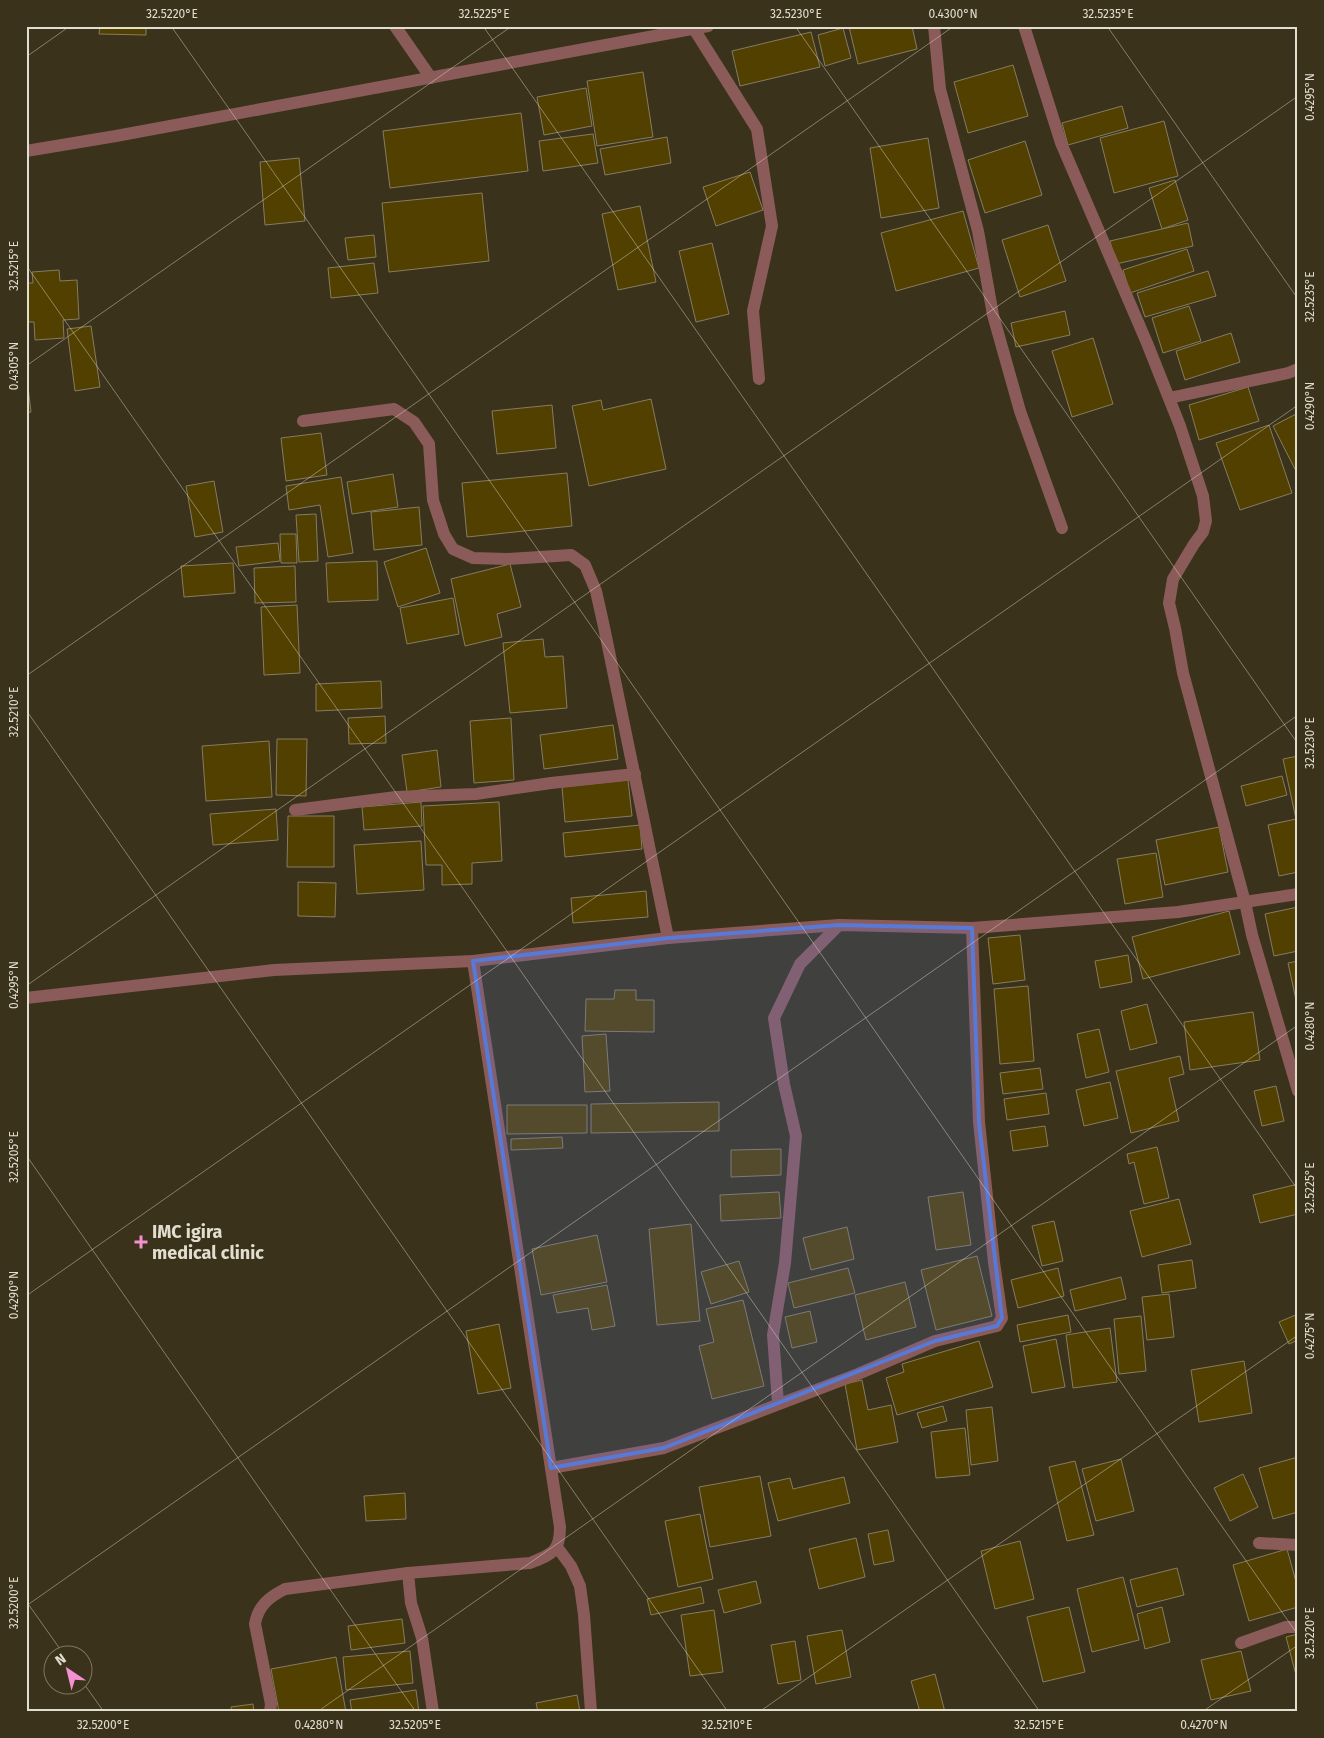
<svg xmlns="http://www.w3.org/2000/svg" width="1324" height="1738" viewBox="0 0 1324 1738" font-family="'Fira Sans',sans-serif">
	<rect width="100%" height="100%" fill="#3a321a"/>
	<g fill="#524000" stroke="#857c62">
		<path d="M100 26H146V35L99 34Z"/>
		<path d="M852 26H912L917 49 858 64 849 27Z"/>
		<path d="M843 28 851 58 825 66 818 35Z"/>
		<path d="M811 32 820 67 740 86 732 51Z"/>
		<path d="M1013 65 1028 116 968 133 954 82Z"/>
		<path d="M643 72 653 137 597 146 587 81Z"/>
		<path d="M586 88 592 126 544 135 537 97Z"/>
		<path d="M1122 106 1128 128 1068 145 1062 123Z"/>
		<path d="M521 113 528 171 390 188 383 131Z"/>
		<path d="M1164 121 1178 176 1114 193 1100 138Z"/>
		<path d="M593 134 598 163 543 171 539 141Z"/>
		<path d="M667 137 671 163 605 175 600 149Z"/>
		<path d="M928 138 939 208 881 218 870 148Z"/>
		<path d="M1025 141 1042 195 985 213 968 160Z"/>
		<path d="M299 158 305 221 265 225 260 162Z"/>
		<path d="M750 172 763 210 716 226 703 187Z"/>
		<path d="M1175 180 1188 220 1162 229 1149 188Z"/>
		<path d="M482 193 489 261 389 272 382 203Z"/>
		<path d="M640 206 656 282 618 290 602 214Z"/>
		<path d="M963 211 979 268 896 291 881 233Z"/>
		<path d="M1188 223 1193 246 1116 264 1110 241Z"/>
		<path d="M1048 225 1066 281 1020 297 1002 240Z"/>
		<path d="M374 235 376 257 348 260 345 238Z"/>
		<path d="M712 243 729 314 696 322 679 251Z"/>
		<path d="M1187 249 1194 271 1130 293 1123 270Z"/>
		<path d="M374 263 378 293 331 298 328 268Z"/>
		<path d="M59 270 60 281 77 280 79 319 63 320 64 338 35 340 34 322H26V283H33L32 272Z"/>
		<path d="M1208 271 1216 296 1145 317 1137 293Z"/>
		<path d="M1189 306 1201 341 1163 353 1152 318Z"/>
		<path d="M1065 311 1070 335 1016 347 1011 323Z"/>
		<path d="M91 326 100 387 75 391 67 329Z"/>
		<path d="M1231 333 1240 362 1185 380 1176 351Z"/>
		<path d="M1093 338 1113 404 1072 417 1052 351Z"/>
		<path d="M26 370 31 412 26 413Z"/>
		<path d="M1248 387 1259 421 1199 440 1189 405Z"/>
		<path d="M651 399 666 469 589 486 572 406 601 400 603 410Z"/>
		<path d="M552 405 556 448 497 454 492 411Z"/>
		<path d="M1298 413V473H1297L1273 426Z"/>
		<path d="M1269 425 1292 493 1240 510 1216 443Z"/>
		<path d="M321 433 327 475 286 481 281 438Z"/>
		<path d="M567 473 572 526 467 537 462 483Z"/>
		<path d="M393 474 398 507 352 514 347 482Z"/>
		<path d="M341 477 353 553 328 557 320 505 289 510 286 486Z"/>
		<path d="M214 481 223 532 195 537 186 486Z"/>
		<path d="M419 507 422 545 374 550 371 512Z"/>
		<path d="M316 514 318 561 299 562 296 515Z"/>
		<path d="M280 534H296L297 563H281Z"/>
		<path d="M278 543 280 561 239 566 236 547Z"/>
		<path d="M426 548 440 593 398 607 384 562Z"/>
		<path d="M377 561 378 600 328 602 326 563Z"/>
		<path d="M233 563 235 593 184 597 181 566Z"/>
		<path d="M510 564 521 607 497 614 502 637 465 646 451 579Z"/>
		<path d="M295 566 296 602 255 603 254 568Z"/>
		<path d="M453 598 459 634 407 644 400 608Z"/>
		<path d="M297 605 300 673 264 675 261 607Z"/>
		<path d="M543 639 545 657 563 656 567 708 510 713 503 643Z"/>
		<path d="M381 681 382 708 316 711V684Z"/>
		<path d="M385 716 386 743 349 744 348 718Z"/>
		<path d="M511 718 514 780 474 783 470 721Z"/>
		<path d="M613 725 618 759 544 769 540 735Z"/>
		<path d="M277 739H307L306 796 276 795Z"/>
		<path d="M269 741 272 797 206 801 202 746Z"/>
		<path d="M437 750 441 787 407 792 402 755Z"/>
		<path d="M1298 756V872L1279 876 1268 825 1296 819 1283 759Z"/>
		<path d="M1282 776 1287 795 1246 806 1241 786Z"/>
		<path d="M628 780 632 816 565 822 562 787Z"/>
		<path d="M421 802 422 826 364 830 362 807Z"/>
		<path d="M499 802 502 861 472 863V884L442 885V865H426L423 806Z"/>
		<path d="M276 809 278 840 213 845 210 814Z"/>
		<path d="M288 816H334V867H287Z"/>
		<path d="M640 825 642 849 565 857 563 833Z"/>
		<path d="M1219 827 1228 872 1165 885 1156 840Z"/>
		<path d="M421 841 424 890 357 894 354 845Z"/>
		<path d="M1156 853 1163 897 1125 904 1117 859Z"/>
		<path d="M298 882 336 883 335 917 298 916Z"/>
		<path d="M646 891 648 917 573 923 571 898Z"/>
		<path d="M1298 907V951L1274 956 1265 914Z"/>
		<path d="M1229 911 1240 954 1143 979 1132 937Z"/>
		<path d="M1020 935 1025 980 993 984 988 938Z"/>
		<path d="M1128 955 1132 982 1100 988 1095 961Z"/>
		<path d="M1298 961V1009L1288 963Z"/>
		<path d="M1028 986 1034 1061 1000 1064 994 989Z"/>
		<path d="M615 990H636V1000H654V1032L585 1031 586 999H614Z"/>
		<path d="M1147 1004 1157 1043 1130 1050 1121 1011Z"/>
		<path d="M1253 1012 1260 1060 1190 1070 1184 1022Z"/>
		<path d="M1099 1029 1109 1072 1086 1078 1077 1034Z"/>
		<path d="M606 1034 610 1091 585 1092 582 1036Z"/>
		<path d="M1180 1056 1184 1074 1169 1078 1179 1121 1131 1133 1116 1071Z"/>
		<path d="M1040 1068 1043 1089 1003 1094 1000 1073Z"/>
		<path d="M1110 1082 1118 1118 1084 1126 1076 1090Z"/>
		<path d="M1276 1086 1284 1121 1262 1126 1254 1091Z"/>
		<path d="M1046 1093 1049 1114 1007 1120 1004 1099Z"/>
		<path d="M719 1102V1131L591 1133V1104Z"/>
		<path d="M507 1105H587V1133L507 1134Z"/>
		<path d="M1045 1126 1048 1146 1013 1151 1010 1131Z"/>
		<path d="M562 1137 563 1148 511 1150V1139Z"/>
		<path d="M1157 1147 1169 1198 1144 1204 1134 1162 1129 1164 1127 1154Z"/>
		<path d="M781 1149V1175L731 1177V1150Z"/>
		<path d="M1298 1184V1214L1260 1223 1253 1195Z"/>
		<path d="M779 1192 781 1218 721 1221 720 1195Z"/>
		<path d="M963 1192 971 1245 936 1250 928 1197Z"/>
		<path d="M1179 1199 1191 1244 1142 1257 1130 1211Z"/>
		<path d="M1054 1221 1063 1261 1042 1266 1032 1226Z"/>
		<path d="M691 1224 700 1321 657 1325 649 1229Z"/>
		<path d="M847 1227 854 1259 811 1270 803 1238Z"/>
		<path d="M597 1235 607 1282 541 1295 532 1249Z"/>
		<path d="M977 1256 992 1316 936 1330 921 1270Z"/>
		<path d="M1192 1260 1196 1288 1162 1293 1158 1265Z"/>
		<path d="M739 1261 749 1292 711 1304 701 1272Z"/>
		<path d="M848 1268 855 1293 794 1308 788 1283Z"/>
		<path d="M1058 1268 1064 1296 1018 1308 1011 1280Z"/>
		<path d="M1121 1277 1126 1299 1075 1311 1070 1290Z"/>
		<path d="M905 1282 916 1327 866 1340 855 1295Z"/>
		<path d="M607 1285 615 1326 592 1330 588 1308 557 1313 553 1295Z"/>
		<path d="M1169 1294 1174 1337 1147 1340 1142 1297Z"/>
		<path d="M743 1300 764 1386 712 1399 699 1346 714 1342 706 1309Z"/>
		<path d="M810 1311 817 1342 792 1348 785 1317Z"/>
		<path d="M1298 1314V1340L1289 1344 1279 1322Z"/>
		<path d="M1068 1315 1071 1332 1020 1342 1017 1325Z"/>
		<path d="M1141 1316 1146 1371 1119 1374 1114 1319Z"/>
		<path d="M499 1324 511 1388 478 1394 466 1331Z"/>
		<path d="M1110 1328 1117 1382 1073 1388 1066 1335Z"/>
		<path d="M1056 1339 1065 1387 1032 1393 1023 1346Z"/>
		<path d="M979 1341 993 1387 897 1415 886 1378 904 1372 902 1364Z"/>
		<path d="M1244 1361 1252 1413 1199 1422 1191 1370Z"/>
		<path d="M862 1380 868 1410 891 1405 898 1442 857 1450 845 1384Z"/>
		<path d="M943 1406 947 1421 922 1428 917 1413Z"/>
		<path d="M992 1407 998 1461 971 1465 966 1410Z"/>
		<path d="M965 1428 970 1475 936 1478 931 1432Z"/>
		<path d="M1298 1457V1512L1273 1519 1259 1468Z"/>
		<path d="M1121 1459 1134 1511 1096 1521 1082 1469Z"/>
		<path d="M1075 1461 1094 1535 1067 1541 1049 1467Z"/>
		<path d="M1243 1474 1258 1507 1230 1521 1214 1488Z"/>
		<path d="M760 1476 771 1536 710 1547 699 1487Z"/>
		<path d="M844 1477 850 1503 778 1521 768 1483 790 1478 793 1489Z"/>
		<path d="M405 1493 406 1519 366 1521 364 1496Z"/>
		<path d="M700 1514 713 1579 678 1587 665 1521Z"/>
		<path d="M888 1530 894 1561 874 1565 868 1534Z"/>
		<path d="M856 1538 865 1577 819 1589 809 1549Z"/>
		<path d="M1020 1541 1034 1599 995 1609 981 1551Z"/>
		<path d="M1287 1549 1298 1589V1607L1249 1621 1233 1565Z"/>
		<path d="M1177 1568 1184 1595 1137 1607 1130 1580Z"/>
		<path d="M1123 1577 1139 1640 1092 1652 1077 1589Z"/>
		<path d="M756 1581 761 1603 724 1613 718 1590Z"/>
		<path d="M701 1587 704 1603 651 1615 647 1599Z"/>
		<path d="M1069 1607 1085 1672 1043 1682 1027 1617Z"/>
		<path d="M1162 1607 1170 1642 1145 1649 1137 1614Z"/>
		<path d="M714 1610 723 1672 690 1676 681 1615Z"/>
		<path d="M402 1619 405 1643 351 1650 348 1626Z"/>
		<path d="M842 1630 851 1677 816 1684 807 1636Z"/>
		<path d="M1298 1634V1674L1296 1675 1286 1637Z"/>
		<path d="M795 1641 801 1680 778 1684 771 1645Z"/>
		<path d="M410 1651 413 1683 346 1690 343 1657Z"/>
		<path d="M1241 1651 1251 1691 1211 1700 1201 1660Z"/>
		<path d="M336 1657 346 1712H279L271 1669Z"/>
		<path d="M935 1674 945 1712H920L911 1681Z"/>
		<path d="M416 1690 419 1712H352L350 1700Z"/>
		<path d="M577 1695 580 1712H538L536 1703Z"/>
		<path d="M253 1704 254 1712H232L231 1707Z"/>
	</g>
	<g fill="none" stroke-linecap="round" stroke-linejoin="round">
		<g stroke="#8a5b59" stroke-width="12">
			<path d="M395 26 431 78"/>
			<path d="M934 26 940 89 978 231 993 315 1020 411 1062 528"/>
			<path d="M1024 26 1061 143 1147 343 1180 426 1203 496 1206 521 1203 532 1194 544 1173 579 1169 603 1175 628 1183 673 1245 902 1252 935 1298 1091"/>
			<path d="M694 29 757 129 772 226 753 311 759 379"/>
			<path d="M26 151 116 136 708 26"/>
			<path d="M1169 398 1288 373 1298 369"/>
			<path d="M303 421 394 409 414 422 429 444 433 500 444 534 453 549 473 558 507 559 571 555 585 565 596 591 604 627 668 938"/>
			<path d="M295 810 396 797 476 794 551 783 635 774"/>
			<path d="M26 998 274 970 473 961 668 938 839 925 972 928 1178 912 1298 894"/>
			<path d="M778 1403 773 1335 785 1263 796 1136 784 1084 774 1018 800 964 839 925"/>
			<path d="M551 1468 664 1448 858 1374 935 1341 997 1326 1002 1318 994 1262 979 1122 972 928"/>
			<path d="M1259 1543 1298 1545"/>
			<path d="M557 1547 571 1566 580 1586 584 1615 591 1712"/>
			<path d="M408 1573 411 1603 422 1638 433 1712"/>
			<path d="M1241 1643 1286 1627H1298"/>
			<path d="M270 1712 271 1704 255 1624C258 1606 269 1597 285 1589L408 1573 530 1563C552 1554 560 1552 560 1527L473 961"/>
		</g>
	</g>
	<path fill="#5879d5" fill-opacity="0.2" stroke="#5879d5" stroke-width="4" stroke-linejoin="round" d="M839 925 972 928 979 1122 1002 1318 997 1326 935 1341 664 1448 551 1468 473 961 668 938Z"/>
	<path fill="none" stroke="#e2decf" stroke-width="1" stroke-opacity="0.45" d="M171 26 1298 1635M483 26 1298 1190M795 26 1298 744M1107 26 1298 299M26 57 70 26M26 265 1040 1712M26 366 512 26M26 676 954 26M26 710 728 1712M26 986 1298 96M26 1155 416 1712M26 1296 1298 405M26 1601 65 1656M26 1606 1298 715M82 1681 104 1712M317 1712 1298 1025M759 1712 1298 1335M1202 1712 1298 1645"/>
	<path fill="#f590d1" stroke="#3a321a" stroke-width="2" d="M138.5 1234.5h5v5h5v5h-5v5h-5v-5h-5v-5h5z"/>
	<g text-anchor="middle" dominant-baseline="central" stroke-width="4" stroke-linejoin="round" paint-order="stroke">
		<g font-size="18" font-weight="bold" fill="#e2decf" stroke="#3a321a" text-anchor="start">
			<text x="152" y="1232">IMC igira<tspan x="152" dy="21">medical clinic</tspan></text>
		</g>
	</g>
	<rect width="1324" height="1738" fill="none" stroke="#3a321a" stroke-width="55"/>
	<g transform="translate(68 1670) rotate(325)"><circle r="24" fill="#3a321a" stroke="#7d7762"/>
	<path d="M0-4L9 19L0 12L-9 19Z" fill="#f590d1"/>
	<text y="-8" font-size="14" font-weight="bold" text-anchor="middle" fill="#e2decf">N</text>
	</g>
	<rect x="28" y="28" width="1268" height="1682" fill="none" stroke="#e2decf" stroke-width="2"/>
	<g font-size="12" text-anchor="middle" fill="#e2decf">
		<text x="172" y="18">32.5220°E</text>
		<text x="484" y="18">32.5225°E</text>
		<text x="796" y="18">32.5230°E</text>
		<text x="953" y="18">0.4300°N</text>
		<text x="1108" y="18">32.5235°E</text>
		<text transform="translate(1310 97) rotate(-90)" y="4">0.4295°N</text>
		<text transform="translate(14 266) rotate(-90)" y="4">32.5215°E</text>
		<text transform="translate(1310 297) rotate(-90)" y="4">32.5235°E</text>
		<text transform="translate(14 366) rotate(-90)" y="4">0.4305°N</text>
		<text transform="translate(1310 406) rotate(-90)" y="4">0.4290°N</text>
		<text transform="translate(14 712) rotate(-90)" y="4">32.5210°E</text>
		<text transform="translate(1310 743) rotate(-90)" y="4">32.5230°E</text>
		<text transform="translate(14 985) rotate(-90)" y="4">0.4295°N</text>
		<text transform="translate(1310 1026) rotate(-90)" y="4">0.4280°N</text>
		<text transform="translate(14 1157) rotate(-90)" y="4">32.5205°E</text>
		<text transform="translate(1310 1188) rotate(-90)" y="4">32.5225°E</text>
		<text transform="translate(14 1295) rotate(-90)" y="4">0.4290°N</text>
		<text transform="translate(1310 1336) rotate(-90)" y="4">0.4275°N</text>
		<text transform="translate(14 1603) rotate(-90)" y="4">32.5200°E</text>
		<text transform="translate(1310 1633) rotate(-90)" y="4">32.5220°E</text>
		<text x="103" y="1729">32.5200°E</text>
		<text x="319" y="1729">0.4280°N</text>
		<text x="415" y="1729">32.5205°E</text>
		<text x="727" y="1729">32.5210°E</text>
		<text x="1039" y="1729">32.5215°E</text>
		<text x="1204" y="1729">0.4270°N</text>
	</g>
</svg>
